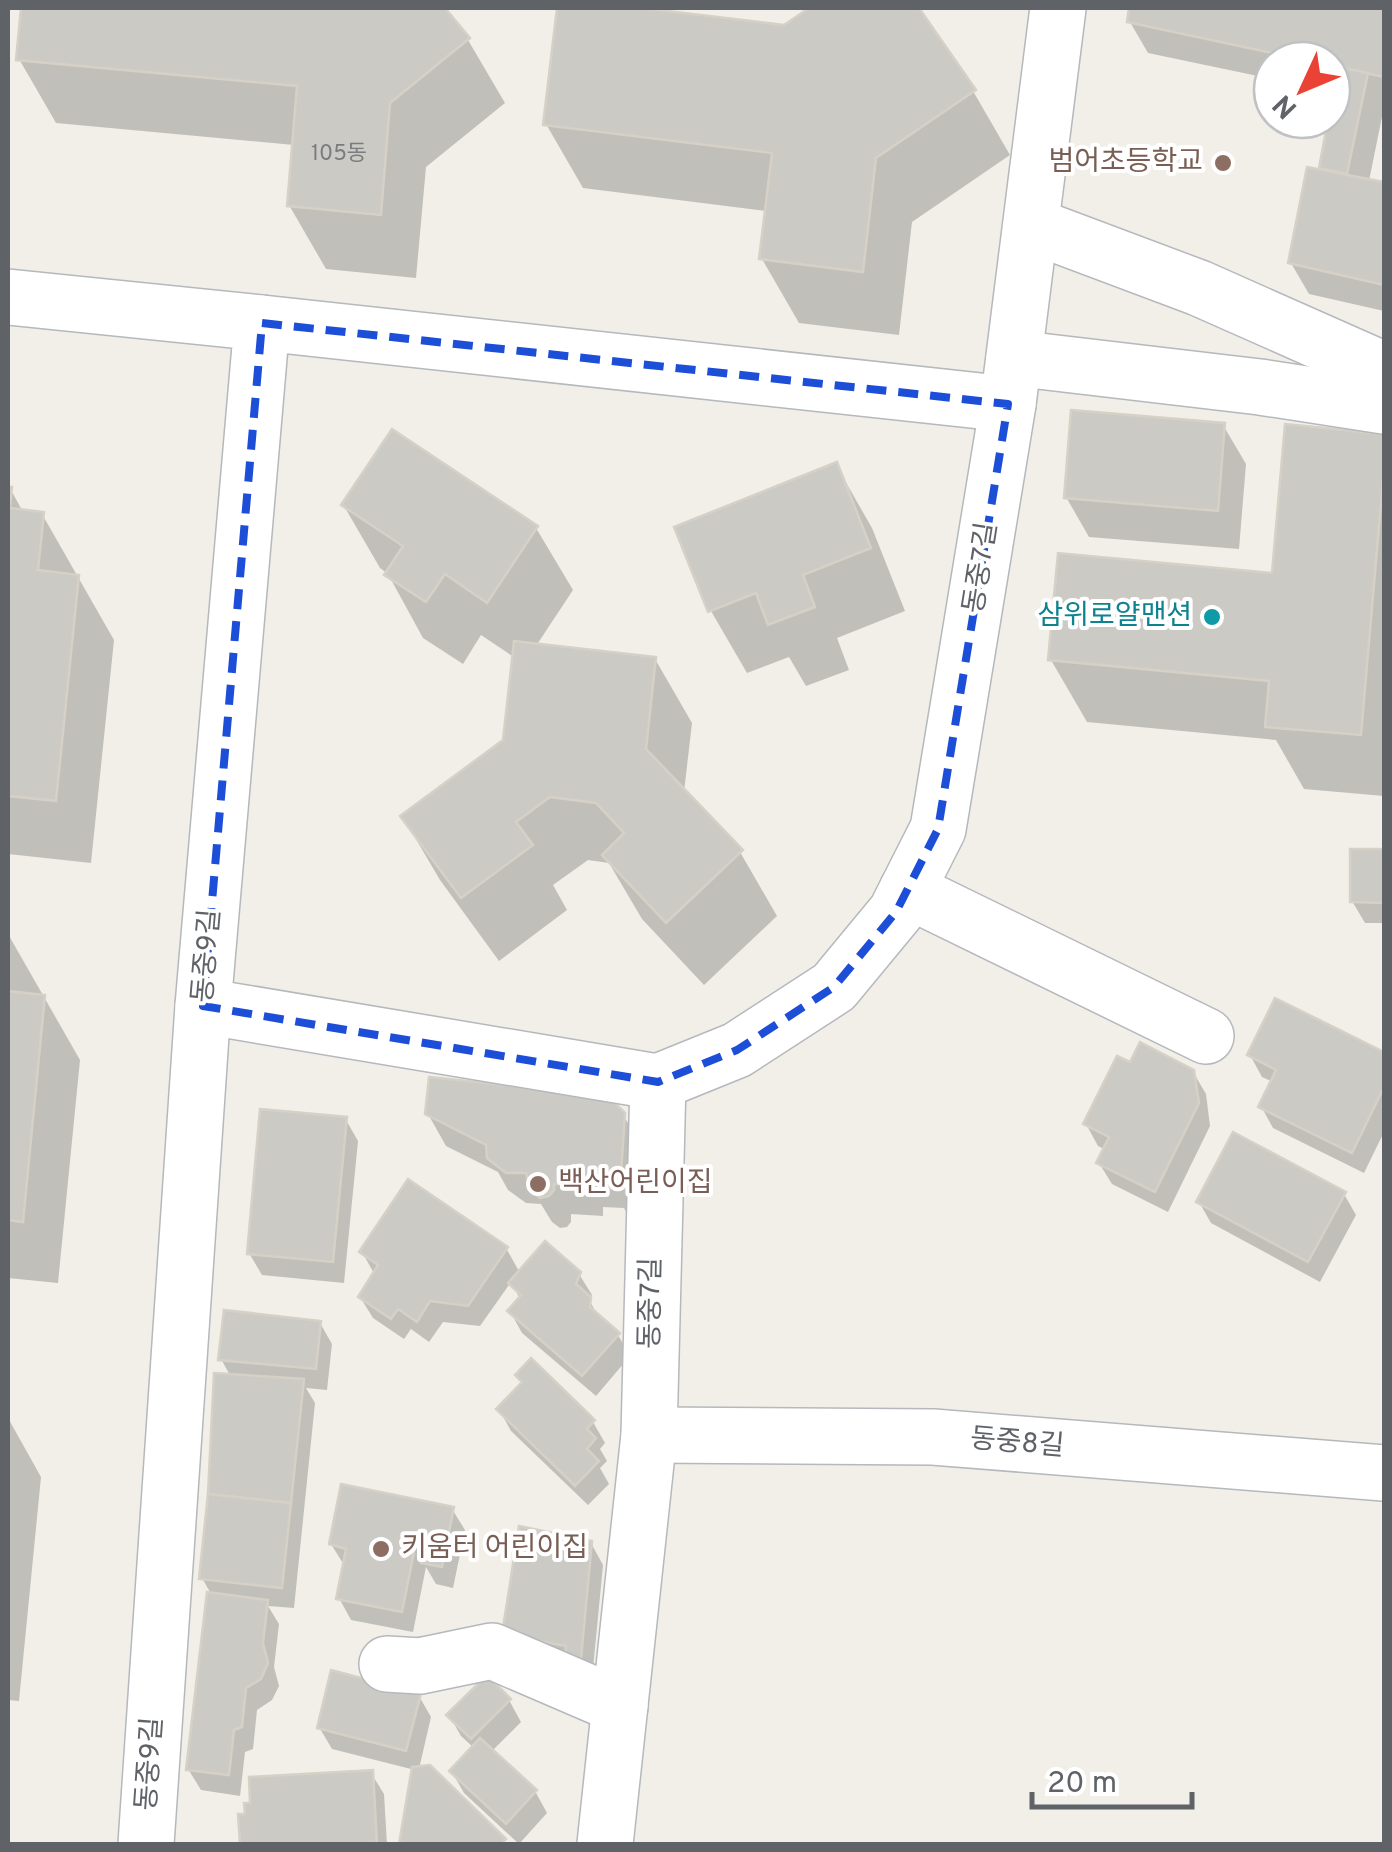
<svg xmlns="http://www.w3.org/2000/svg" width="1392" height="1852" viewBox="0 0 1392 1852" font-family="Overpass,'Noto Sans KR',sans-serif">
	<rect width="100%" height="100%" fill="#f1efe8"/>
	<g fill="#0003">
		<path d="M24 8H442L468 40 505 103 426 167 416 278 326 269 289 205 294 145 56 123 19 59Z"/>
		<path d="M560 8H621L785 27 814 8H916L973 91 1010 155 912 222 899 335 799 323 762 259 767 211 583 188 546 124Z"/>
		<path d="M1132 8H1384V107L1369 181 1384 185V311L1309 294 1291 263 1321 170 1332 120 1336 93 1332 92V60H1272V79L1148 53 1130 22Z"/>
		<path d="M1223 425 1246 464 1239 549 1089 537 1066 497Z"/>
		<path d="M1287 427 1384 436V796L1304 789 1276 740 1087 722 1051 660 1274 576Z"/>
		<path d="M836 465 872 528 905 611 837 638 849 670 806 686 789 657 747 673 711 611Z"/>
		<path d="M8 489 11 490 23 512 42 514 114 640 91 863 8 854Z"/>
		<path d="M344 506 536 528 573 590 536 646 655 659 692 723 684 792 740 852 777 916 704 985 642 919 609 863 588 860 553 885 567 910 499 961 440 880 403 817 505 741 515 658 481 635 463 664 423 638 388 574 380 568Z"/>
		<path d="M1353 851H1384V923H1365L1352 901Z"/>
		<path d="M8 934 80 1060 58 1283 8 1278Z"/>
		<path d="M1380 1053 1384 1060V1132L1364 1173 1273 1128 1261 1106 1273 1082 1262 1077 1250 1055Z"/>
		<path d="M1132 1065 1193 1072 1206 1094 1210 1126 1168 1212 1112 1184 1099 1163 1106 1150 1098 1146 1086 1124Z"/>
		<path d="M428 1114H623L641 1147 630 1219 624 1208 603 1207V1216L571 1214V1222L567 1227 560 1228 552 1222 541 1204 526 1203 508 1190 498 1172 446 1146Z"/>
		<path d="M346 1120 358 1141 344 1283 262 1275 249 1253Z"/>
		<path d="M1344 1194 1356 1215 1320 1282 1211 1223 1199 1202Z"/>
		<path d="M506 1248 520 1273 579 1274 592 1295 589 1300 600 1319 618 1335 630 1356 596 1396 522 1333 510 1311 520 1299 511 1282 480 1326 443 1322 429 1342 411 1329 404 1339 373 1318 360 1297 375 1275 362 1252Z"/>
		<path d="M320 1323 332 1344 327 1390 306 1388 315 1403 294 1608 268 1606 279 1624 274 1667 279 1686 272 1700 257 1710 253 1749 245 1752 240 1796 201 1790 188 1769 210 1592 202 1578 231 1377 221 1359Z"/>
		<path d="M518 1375 593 1422 605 1443 600 1449 607 1461 600 1468 609 1484 588 1505 511 1431 499 1409 523 1384Z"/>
		<path d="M8 1418 41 1477 19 1701 8 1700Z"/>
		<path d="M452 1509 465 1530 453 1588 436 1584 426 1567 413 1632 351 1620 339 1598 344 1565 331 1544Z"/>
		<path d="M591 1543 603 1565 592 1679 525 1656Z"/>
		<path d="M419 1696 431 1717 419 1769 506 1844H402L415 1770 332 1749 319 1727Z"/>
		<path d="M509 1700 521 1722 491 1752 535 1791 547 1813 519 1844 464 1793 452 1772 474 1748 461 1736 449 1715Z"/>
		<path d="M371 1773 384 1794 387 1844H243L240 1816Z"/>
	</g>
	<g fill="#cccac5" stroke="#d6d1c6" stroke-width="2.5">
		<path d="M21 8H445L470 38 390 103 381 215 287 206 297 86 16 60Z"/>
		<path d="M557 8H642L784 25 809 8H919L976 90 876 158 863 272 759 259 772 153 543 125Z"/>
		<path d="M1129 8H1384V77L1332 66V60H1305L1127 22Z"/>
		<path d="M1339 67 1368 73 1347 174 1319 168 1328 120H1332V101Z"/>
		<path d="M1307 167 1384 182V285L1288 263Z"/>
		<path d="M1071 410 1225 423 1218 511 1064 498Z"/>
		<path d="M1285 424 1384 434V468L1361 735 1265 727 1269 681 1048 660 1058 553 1272 573Z"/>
		<path d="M392 429 538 526 487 603 445 574 426 602 384 575 403 546 341 505Z"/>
		<path d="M837 462 871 548 803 575 815 607 768 625 756 593 708 612 674 527Z"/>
		<path d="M8 487H12L10 508 44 512 38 570 79 575 56 801 8 796Z"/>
		<path d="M514 641 656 657 646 749 743 850 666 923 602 855 624 833 596 803 550 797 516 822 533 845 461 898 400 816 503 740Z"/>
		<path d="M1350 849H1384V903L1350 902Z"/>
		<path d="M8 991 45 995 23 1222 8 1220Z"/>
		<path d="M1275 998 1382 1051 1384 1060V1087L1352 1153 1258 1107 1276 1070 1247 1055Z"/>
		<path d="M1140 1042 1194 1070 1199 1103 1155 1192 1096 1163 1109 1137 1083 1124 1117 1056 1130 1062Z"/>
		<path d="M429 1077 608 1096 625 1113 620 1189 610 1188V1178L586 1176V1186L554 1184V1190L549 1196 540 1198 531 1191 526 1173H506L487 1158 486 1145 425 1114Z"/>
		<path d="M260 1109 347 1117 333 1262 247 1254Z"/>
		<path d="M1233 1132 1346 1192 1308 1262 1196 1202Z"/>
		<path d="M408 1179 508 1247 468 1306 430 1301 417 1322 398 1309 391 1319 358 1297 378 1265 359 1252Z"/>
		<path d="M545 1241 581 1272 576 1284 591 1297 590 1307 620 1333 582 1376 507 1311 521 1295 508 1283Z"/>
		<path d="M224 1310 321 1321 316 1369 218 1360Z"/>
		<path d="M531 1358 595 1420 587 1429 596 1438 587 1449 599 1461 575 1486 496 1409 522 1382 515 1375Z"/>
		<path d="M214 1373 304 1379 291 1503 208 1494Z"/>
		<path d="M341 1484 454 1507 442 1567 421 1563 425 1544 416 1542 402 1612 336 1599 346 1549 329 1544Z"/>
		<path d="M208 1494 291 1503 282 1588 199 1579Z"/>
		<path d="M519 1526 592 1541 581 1659 565 1656 566 1646 502 1634Z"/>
		<path d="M207 1592 268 1600 263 1643 268 1663 261 1679 246 1688 242 1727 234 1730 229 1775 186 1770Z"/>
		<path d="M331 1670 421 1694 406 1751 317 1728Z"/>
		<path d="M487 1675 511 1699 471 1739 446 1715Z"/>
		<path d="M480 1738 537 1790 506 1824 449 1771Z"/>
		<path d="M430 1765 506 1839 500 1844H399L412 1767Z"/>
		<path d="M373 1770 377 1844H240L238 1814H245L244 1803H250L249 1777Z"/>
	</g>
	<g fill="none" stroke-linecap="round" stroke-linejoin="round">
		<g stroke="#b5b8bc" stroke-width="58">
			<g id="minor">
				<path d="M1031 225 1199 288 1384 370"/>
				<path d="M8 297 262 323 203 1006 146 1844"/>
				<path d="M262 323 1008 404"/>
				<path d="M1014 358 1260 387 1384 406"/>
				<path d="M907 890 1206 1036"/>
				<path d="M203 1006 658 1082"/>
				<path d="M658 1082 737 1050 834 987 896 912 938 829 1008 404 1058 8"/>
				<path d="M649 1435 933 1437 1384 1473"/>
				<path d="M387 1664 420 1666 492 1651 620 1706"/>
				<path d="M605 1844 649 1435 658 1082"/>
			</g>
		</g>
		<use href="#minor" stroke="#fff" stroke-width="55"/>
	</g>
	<path fill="none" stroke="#1d4ed8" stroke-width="8" stroke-dasharray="20 12" stroke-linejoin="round" d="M262 323 1008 404 938 829 896 912 834 987 737 1050 658 1082 203 1006Z"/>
	<g fill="#8d6e63" stroke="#fff" stroke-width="4">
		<circle cx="1223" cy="163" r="10"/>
		<circle cx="538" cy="1184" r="10"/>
		<circle cx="381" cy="1549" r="10"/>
	</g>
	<circle fill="#0f9aa8" stroke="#fff" stroke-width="4" cx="1212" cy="617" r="10"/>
	<g text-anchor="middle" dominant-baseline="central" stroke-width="8" stroke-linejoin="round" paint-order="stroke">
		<g font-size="22" fill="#7a7d7f">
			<text x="339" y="154">105동</text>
		</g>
		<g font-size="28" fill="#785e54" stroke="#fff" text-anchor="start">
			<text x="1203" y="163" text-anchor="end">범어초등학교</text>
			<text x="558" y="1184">백산어린이집</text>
			<text x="401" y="1549">키움터 어린이집</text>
		</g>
		<g font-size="28" fill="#5f6368" stroke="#fff">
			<text transform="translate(982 568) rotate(-81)">동중7길</text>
			<text transform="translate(208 956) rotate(-85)">동중9길</text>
			<text transform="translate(652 1303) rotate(-89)">동중7길</text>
			<text transform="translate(1017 1444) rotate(5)">동중8길</text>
			<text transform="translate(151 1764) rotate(-86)">동중9길</text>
		</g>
		<g font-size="28" fill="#0d838f" stroke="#fff" text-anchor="end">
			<text x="1192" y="617">삼위로얄맨션</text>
		</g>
	</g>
	<rect width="1392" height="1852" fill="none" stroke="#5f6368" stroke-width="20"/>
	<g transform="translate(1302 90) rotate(226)"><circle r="48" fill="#ffffff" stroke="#bfc1c3" stroke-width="2.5"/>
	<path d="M0-8L18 38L0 25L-18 38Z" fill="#ea4335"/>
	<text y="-15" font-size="28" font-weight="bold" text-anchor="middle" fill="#5f6368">N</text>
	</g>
	<path d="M1032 1792v15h160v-15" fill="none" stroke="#5f6368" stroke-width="5"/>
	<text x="1047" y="1792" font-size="30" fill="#5f6368" stroke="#ffffff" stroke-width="8" paint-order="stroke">20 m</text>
</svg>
